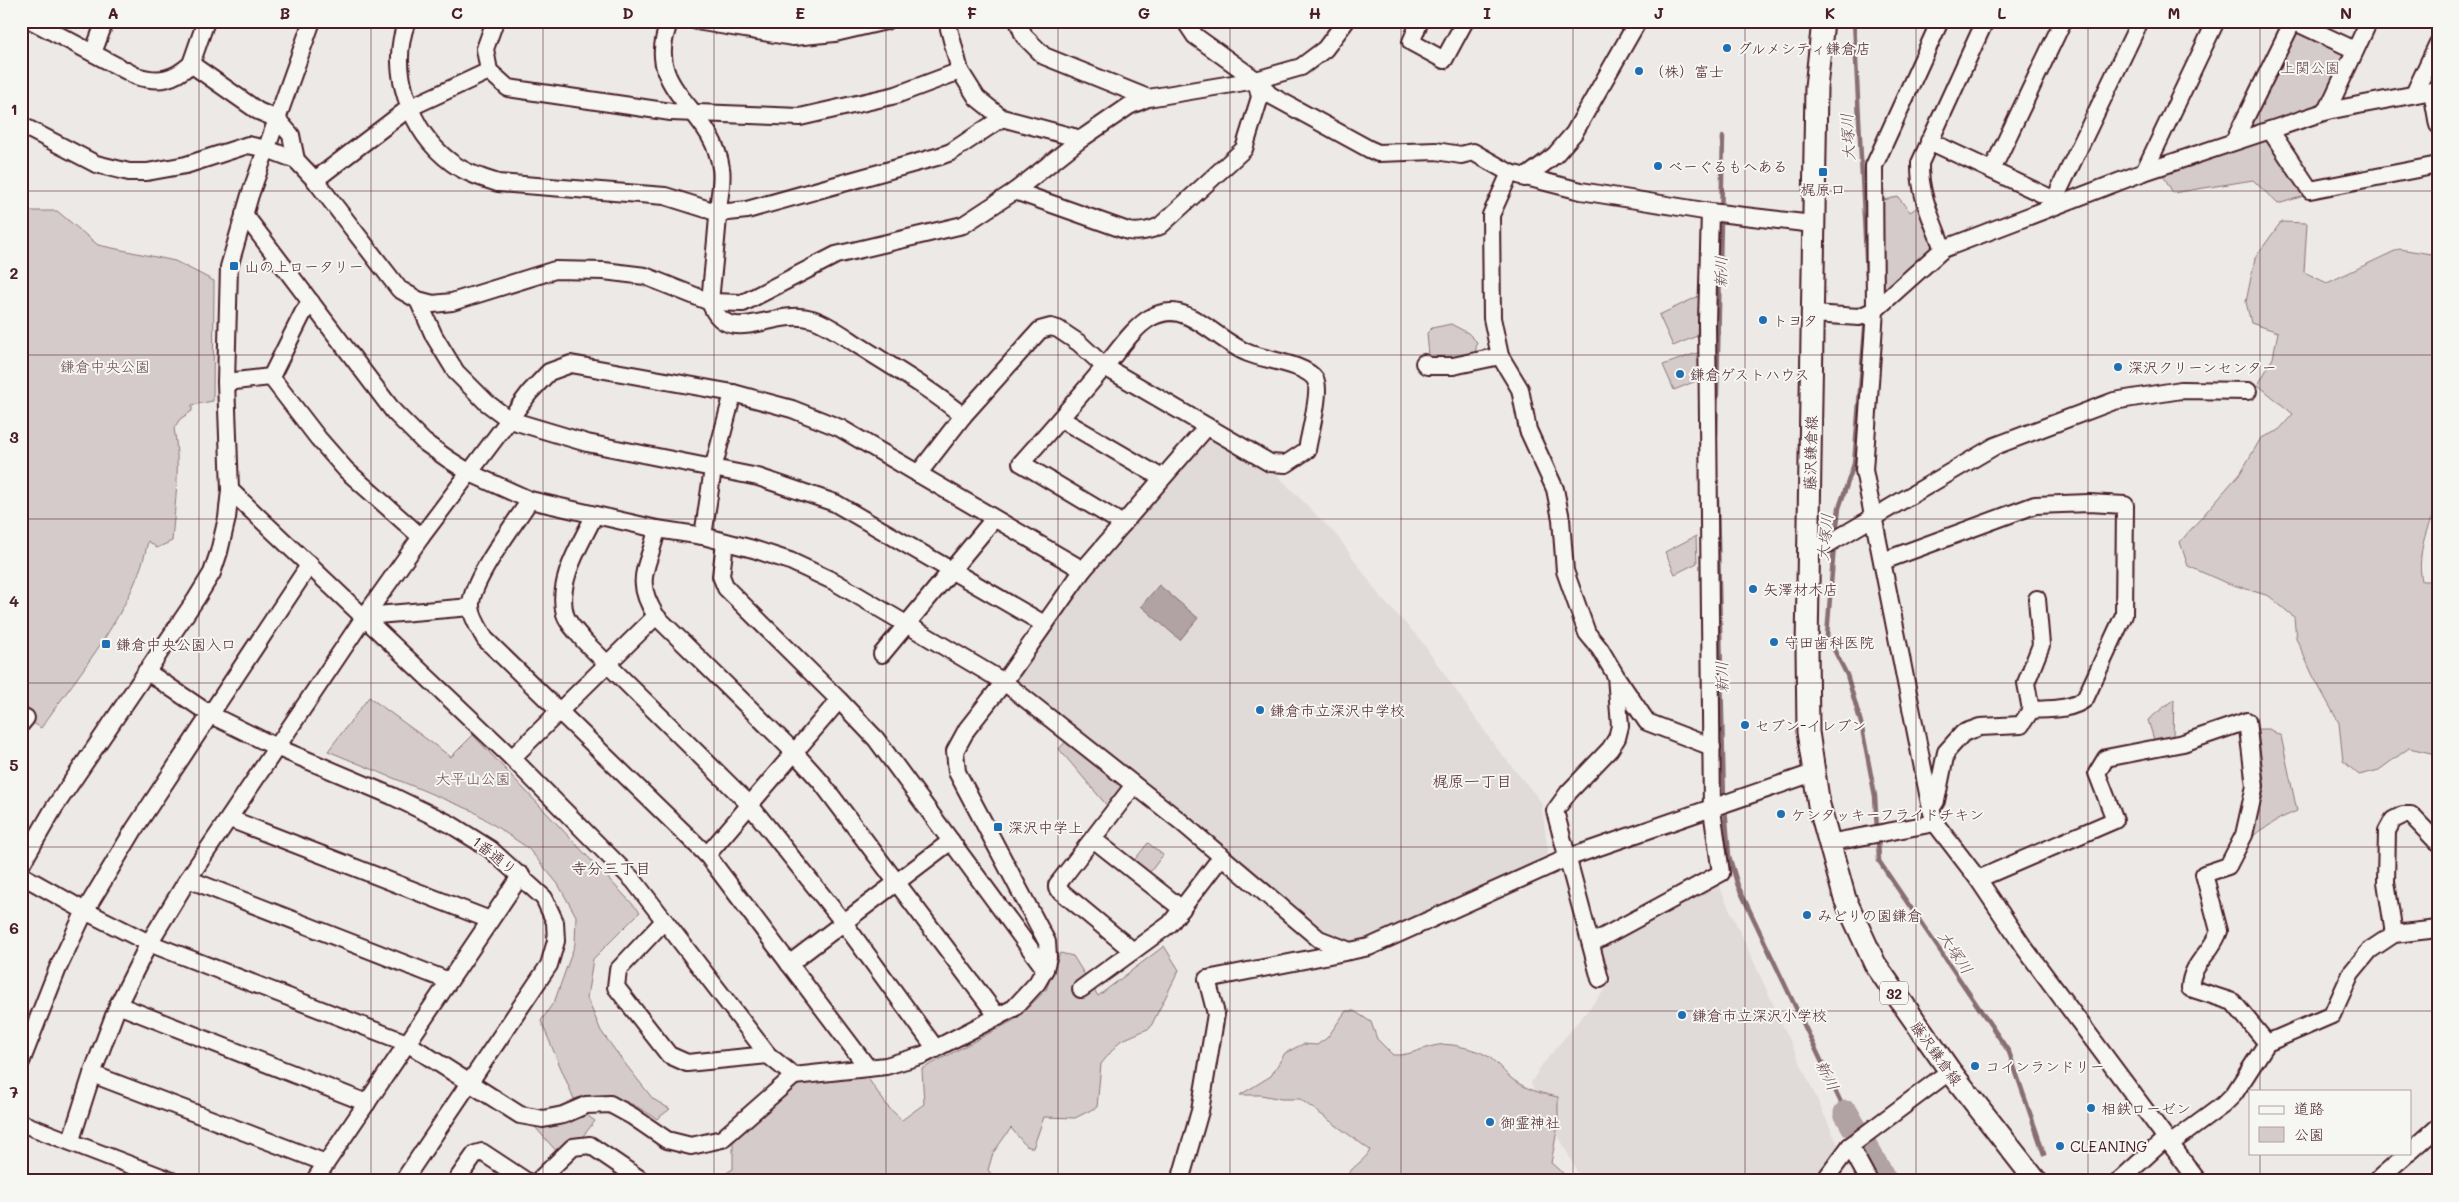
<svg xmlns="http://www.w3.org/2000/svg" width="2459" height="1202" viewBox="0 0 2459 1202" font-family="Mali,'Klee One',sans-serif">
	<rect width="100%" height="100%" fill="#ece9e6"/>
	<filter id="ink" filterUnits="userSpaceOnUse"><feTurbulence type="fractalNoise" baseFrequency=".02" numOctaves="2"/><feDisplacementMap in="SourceGraphic" scale="10" xChannelSelector="R" yChannelSelector="G"/><feConvolveMatrix kernelMatrix="1 2 1 2 8 2 1 2 1" color-interpolation-filters="sRGB"/></filter>
	<g filter="url(#ink)">
		<g fill="#e0dad8">
			<path d="M1207 435 1213 436 1275 473 1338 537 1381 598 1419 638 1495 746 1541 802 1548 852 1542 865 1375 940 1349 946 1327 939 1233 855 1014 680 1087 575Z"/>
			<path d="M1717 882 1838 1145 1812 1181H1582L1531 1083 1542 1065 1612 981 1600 961 1598 949Z"/>
		</g>
		<g fill="#d4cbca" stroke="#8f757a">
			<path d="M746 21H849C812 32 784 27 746 21Z"/>
			<path d="M2295 31 2346 50 2322 106 2255 127 2251 123Z"/>
			<path d="M2264 137 2270 140 2307 195 2278 204 2253 180 2173 193 2163 175Z"/>
			<path d="M1898 197 1910 212 1921 205 1936 243 1884 290 1883 200Z"/>
			<path d="M21 211H57L98 245 175 261 214 281 213 401 192 405V411L180 419 174 428C181 465 175 503 172 541L157 548 148 541C135 608 80 672 41 728L21 715Z"/>
			<path d="M2281 222 2307 223 2304 272 2327 283 2399 249 2438 255V511H2434C2425 533 2417 557 2422 581H2438V759L2431 753 2409 748 2379 770 2359 775 2343 761 2339 723 2313 676 2296 638 2294 617 2269 596 2224 582 2188 566 2180 542 2241 472 2261 438 2278 431 2293 414 2258 385 2273 358 2278 332 2251 323 2246 302 2255 258Z"/>
			<path d="M1699 296 1697 336 1673 346 1659 315Z"/>
			<path d="M1451 324 1468 333 1477 342 1475 355 1434 361 1429 356 1427 333 1432 328Z"/>
			<path d="M1697 353 1701 356V379L1674 390 1663 365Z"/>
			<path d="M1696 536 1697 563 1675 574 1665 552Z"/>
			<path d="M369 697 451 757 473 735 640 912 593 959 587 998 601 1031 623 1061 653 1099 670 1109 657 1119C624 1097 614 1095 574 1099L541 1021 555 1000 575 944 576 916 558 884 528 848 473 811 328 751Z"/>
			<path d="M2174 699 2173 738 2155 743 2148 720Z"/>
			<path d="M2258 729H2269L2281 736 2297 811 2281 818 2249 838 2253 733Z"/>
			<path d="M1067 740 1125 786 1109 808 1059 749Z"/>
			<path d="M1148 843 1163 855 1147 876 1132 863Z"/>
			<path d="M1164 946 1179 970 1150 1028 1120 1041 1101 1064 1097 1107 1075 1118 1044 1117 1033 1148 1026 1146 1011 1128 993 1153 988 1170 997 1181H713L733 1169V1139L799 1083 867 1077 888 1107 902 1120 924 1104 922 1069 1016 1019 1046 990 1060 953 1073 956 1098 996Z"/>
			<path d="M1346 1011H1354L1371 1022 1377 1039 1393 1055C1413 1057 1431 1041 1453 1045 1463 1047 1481 1051 1489 1057 1500 1065 1506 1076 1518 1083 1531 1091 1544 1094 1558 1097V1125L1551 1163 1572 1181H1344C1350 1166 1365 1162 1370 1150L1300 1099H1281L1261 1095H1240L1271 1076 1285 1053 1303 1044 1317 1045 1327 1038Z"/>
			<path d="M584 1113 595 1121 583 1136 569 1141 558 1153 535 1127 555 1125Z"/>
		</g>
		<path fill="#b1a2a3" stroke="#886e73" d="M1159 585 1198 618 1180 640 1141 606Z"/>
		<g fill="none" stroke-linecap="round" stroke-linejoin="round">
			<g stroke="#886e73" stroke-width="4.5">
				<path d="M1854 21 1867 275"/>
				<path d="M1716 435 1723 137"/>
				<path d="M1717 500 1724 800"/>
				<path d="M1836 534 1839 508 1854 464 1866 317"/>
				<path d="M1834 546 1827 636 1847 675 1861 723 1875 796 1877 830"/>
				<path d="M1725 808 1729 856 1738 886 1846 1113"/>
				<path d="M1878 838 1879 861 2009 1052 2044 1154"/>
			</g>
			<path stroke="#b1a2a3" stroke-width="25" d="M1846 1113 1885 1181"/>
			<g stroke="#4a1f2b" stroke-width="20">
				<g id="minor">
					<path d="M32 21 136 76C160 83 173 80 191 64L258 111 277 119 291 135 296 160"/>
					<path d="M407 21C388 70 410 132 452 163 466 173 482 178 498 183L665 196 719 213 747 210 940 156 951 152 1002 118"/>
					<path d="M495 21 485 49 489 71 508 88 671 112 800 117 896 95 960 71"/>
					<path d="M670 21C640 91 712 105 721 168 723 179 720 192 719 202 717 236 713 269 710 302 727 350 774 307 812 319 828 324 844 336 858 345 894 368 931 389 963 416"/>
					<path d="M696 21 793 37 835 33 886 21"/>
					<path d="M947 21 960 71 977 98 1002 118 1081 139"/>
					<path d="M1018 21 1024 36 1044 56 1148 98"/>
					<path d="M1188 21 1187 24 1195 36 1256 80 1270 95 1369 149 1378 153 1436 151 1461 155 1473 152 1510 173 1581 191 1710 212 1813 224"/>
					<path d="M1420 21 1411 42 1444 60 1465 21"/>
					<path d="M1940 21 1874 166 1875 310 1864 470 1931 809 1935 823 1978 879 2023 946 2198 1181"/>
					<path d="M93 53 105 21"/>
					<path d="M191 64 206 21"/>
					<path d="M2432 91 2438 125"/>
					<path d="M2414 94 2438 43"/>
					<path d="M2327 111 2369 21"/>
					<path d="M21 125 96 164 129 172H147L186 165 248 145 267 149 296 160 315 180 399 289 418 300 433 304 452 302 555 270 604 271 645 276 710 302 743 303 836 255 963 225 1015 191 1081 139 1129 106 1148 98 1256 80 1301 67 1325 49 1346 21"/>
					<path d="M2270 130 2310 190 2438 165"/>
					<path d="M1929 141 2055 200"/>
					<path d="M2234 141 2293 21 2355 50"/>
					<path d="M1992 170 2063 21"/>
					<path d="M2144 172 2216 21"/>
					<path d="M1510 173 1491 215 1492 318 1500 356 1520 389 1528 430 1555 489 1561 519 1565 571 1587 633 1600 649 1616 676 1620 726 1617 738 1610 749 1568 793 1555 811 1600 979"/>
					<path d="M1525 178 1555 155 1574 133 1638 21"/>
					<path d="M315 180 409 108 489 71"/>
					<path d="M1015 191 1128 231C1140 233 1149 231 1160 226L1244 149 1260 97 1256 80"/>
					<path d="M2055 206 2059 190 2140 21"/>
					<path d="M244 214 394 412 424 442 448 459 470 473 530 500 657 529 703 536 753 549 790 561 835 582 1004 682 1180 821 1319 939 1350 951 1369 947 1567 858 1813 773"/>
					<path d="M1943 249C1932 220 1919 194 1920 163L1985 21"/>
					<path d="M418 300 434 336 456 372 487 403 510 420 587 443 758 477 835 503 1044 624"/>
					<path d="M1813 314 1859 317 1875 310 1943 249 2144 172 2327 111 2438 90"/>
					<path d="M1424 363 1427 366H1453L1500 356"/>
					<path d="M271 377 318 438 346 470 421 537"/>
					<path d="M226 382 271 377 303 313 311 302"/>
					<path d="M1061 419 1162 478"/>
					<path d="M918 474 963 416 1040 330 1051 327 1058 329 1079 343 1105 367 1270 463 1286 464 1307 450C1309 436 1322 390 1315 379 1305 364 1265 360 1248 353 1225 344 1202 319 1179 313 1170 311 1159 313 1150 318 1133 328 1119 350 1106 365 1078 398 1050 431 1021 463L1123 524"/>
					<path d="M230 490 512 758 634 881 768 1055 794 1076 886 1066 923 1055 1014 1008 1037 983 1045 969 1048 957 1047 942 957 772 955 751 967 729 1004 682 1083 570 1206 428"/>
					<path d="M530 500C516 522 469 583 471 607 472 618 480 630 485 639L707 855 868 1068"/>
					<path d="M594 516C581 544 556 581 565 614 567 623 579 634 585 642L749 804 844 923 936 1049"/>
					<path d="M657 529C649 568 632 578 656 616L794 752 821 782 998 1017"/>
					<path d="M703 536 713 469 733 393"/>
					<path d="M725 542 721 576 726 588 839 700 876 739 1045 969"/>
					<path d="M1808 548 1828 544 1995 446 2114 401 2181 390 2248 391"/>
					<path d="M1883 561 2035 505 2089 503 2125 505 2124 615 2085 699C2072 710 2048 709 2031 710L2026 683 2041 645 2037 599"/>
					<path d="M365 616 471 607"/>
					<path d="M882 654 993 520"/>
					<path d="M146 671 211 715 276 747 392 796 450 824 490 849 544 898 555 922 556 941 549 965 403 1181"/>
					<path d="M1617 678 1647 722 1712 747"/>
					<path d="M21 724 26 718"/>
					<path d="M512 758 656 616"/>
					<path d="M1931 809 1936 801 1946 752 1963 733 1980 727 2021 725 2031 710"/>
					<path d="M230 819 490 920"/>
					<path d="M1093 839 1182 909"/>
					<path d="M1828 843 1935 823"/>
					<path d="M707 855 839 700"/>
					<path d="M21 865 54 808 196 599 212 573 219 552 227 518 230 490 226 382 229 267 250 195 312 21"/>
					<path d="M21 875 85 911 149 943 407 1043 520 1115 543 1119 563 1115 586 1105 610 1104 632 1116 667 1140 691 1146 722 1139 794 1076"/>
					<path d="M188 879 449 981"/>
					<path d="M1978 879 2115 820 2097 773 2106 758 2183 743 2247 721 2255 786 2244 835 2228 866 2204 874 2219 931C2212 953 2191 963 2190 988L2233 1002 2267 1043"/>
					<path d="M664 921 618 970 616 987 669 1055 687 1063 768 1055"/>
					<path d="M2394 934 2386 882 2387 831 2393 820 2403 815H2411L2438 843"/>
					<path d="M1592 943 1721 873 1712 810 1707 322 1710 212"/>
					<path d="M1133 951 1057 888V885L1134 785"/>
					<path d="M789 964 951 841"/>
					<path d="M1081 989 1170 924 1222 856"/>
					<path d="M118 1005 367 1103"/>
					<path d="M21 1062 58 968 85 911 135 828 310 564"/>
					<path d="M92 1074 326 1163"/>
					<path d="M21 1123 172 1181"/>
					<path d="M71 1140 92 1074 118 1005 149 943 188 879 365 616 421 537 530 392 549 372 571 364 733 393 792 409 840 428 1083 570"/>
					<path d="M2170 1144 2223 1105 2234 1094 2267 1043 2332 1015 2351 973 2370 950 2394 934 2438 929"/>
					<path d="M1850 1146 1869 1181"/>
					<path d="M2410 1152 2438 1127"/>
					<path d="M314 1181 521 875"/>
					<path d="M456 1181 475 1154 482 1152 526 1181"/>
					<path d="M538 1181 573 1147 590 1145 640 1179 639 1181"/>
					<path d="M1180 1181 1200 1111 1216 1014 1207 979 1350 951"/>
					<path d="M1824 1181 1850 1146 1950 1071"/>
					<path d="M2119 1181 2165 1139"/>
					<path d="M2376 1181 2408 1153"/>
				</g>
			</g>
			<g stroke="#4a1f2b" stroke-width="25">
				<path id="major" d="M1823 21 1816 87 1807 647 1808 732 1819 805 1845 899 1875 964 1950 1071 2036 1181"/>
			</g>
			<use href="#minor" stroke="#f6f6f2" stroke-width="16"/>
			<use href="#major" stroke="#f6f6f2" stroke-width="21"/>
		</g>
	</g>
	<path fill="none" stroke="#4a1f2b" stroke-width="1" stroke-opacity="0.55" d="M199 21V1181M371 21V1181M543 21V1181M714 21V1181M886 21V1181M1058 21V1181M1230 21V1181M1401 21V1181M1573 21V1181M1745 21V1181M1916 21V1181M2088 21V1181M2260 21V1091M21 191H2438M21 355H2438M21 519H2438M21 683H2438M21 847H2438M21 1011H2438M2260 1153V1181"/>
	<g fill="#1f6fb2" stroke="#f6f6f2" stroke-width="2">
		<circle cx="1727" cy="48" r="5"/>
		<circle cx="1639" cy="71" r="5"/>
		<circle cx="1658" cy="166" r="5"/>
		<rect x="1818" y="167" width="10" height="10" rx="2.5"/>
		<rect x="229" y="261" width="10" height="10" rx="2.5"/>
		<circle cx="1763" cy="320" r="5"/>
		<circle cx="2118" cy="367" r="5"/>
		<circle cx="1680" cy="374" r="5"/>
		<circle cx="1753" cy="589" r="5"/>
		<circle cx="1774" cy="642" r="5"/>
		<rect x="101" y="639" width="10" height="10" rx="2.5"/>
		<circle cx="1260" cy="710" r="5"/>
		<circle cx="1745" cy="725" r="5"/>
		<circle cx="1781" cy="814" r="5"/>
		<rect x="993" y="822" width="10" height="10" rx="2.5"/>
		<circle cx="1807" cy="915" r="5"/>
		<circle cx="1682" cy="1015" r="5"/>
		<circle cx="1975" cy="1066" r="5"/>
		<circle cx="2091" cy="1108" r="5"/>
		<circle cx="1490" cy="1122" r="5"/>
		<circle cx="2060" cy="1146" r="5"/>
	</g>
	<g text-anchor="middle" dominant-baseline="central" stroke-width="4" stroke-linejoin="round" paint-order="stroke">
		<rect fill="#f6f6f2" stroke="#7e6067" stroke-width="1" x="1880" y="981.5" width="28" height="23" rx="4"/>
		<g font-size="14" font-weight="bold" fill="#4a1f2b">
			<text x="1894" y="993">32</text>
		</g>
		<g font-size="15" fill="#4a1f2b" stroke="#f6f6f2" text-anchor="start">
			<text x="1737" y="48">グルメシティ鎌倉店</text>
			<text x="1649" y="71">（株）富士</text>
			<text x="1668" y="166">べーぐるもへある</text>
			<text x="1823" y="189" text-anchor="middle">梶原口</text>
			<text x="244" y="266">山の上ロータリー</text>
			<text x="1773" y="320">トヨタ</text>
			<text x="2128" y="367">深沢クリーンセンター</text>
			<text x="1690" y="374">鎌倉ゲストハウス</text>
			<text x="1763" y="589">矢澤材木店</text>
			<text x="1784" y="642">守田歯科医院</text>
			<text x="116" y="644">鎌倉中央公園入口</text>
			<text x="1270" y="710">鎌倉市立深沢中学校</text>
			<text x="1755" y="725">セブン-イレブン</text>
			<text x="1791" y="814">ケンタッキーフライドチキン</text>
			<text x="1008" y="827">深沢中学上</text>
			<text x="1817" y="915">みどりの園鎌倉</text>
			<text x="1692" y="1015">鎌倉市立深沢小学校</text>
			<text x="1985" y="1066">コインランドリー</text>
			<text x="2101" y="1108">相鉄ローゼン</text>
			<text x="1500" y="1122">御霊神社</text>
			<text x="2070" y="1146">CLEANING</text>
		</g>
		<g font-size="15" fill="#6c4a53" stroke="#f6f6f2">
			<text x="2310" y="67">上関公園</text>
			<text x="105" y="366">鎌倉中央公園</text>
			<text x="473" y="778">大平山公園</text>
		</g>
		<g font-size="15" fill="#4a1f2b" stroke="#f6f6f2">
			<text transform="translate(1810 453) rotate(-89)">藤沢鎌倉線</text>
			<text transform="translate(495 855) rotate(38)">1番通り</text>
			<text transform="translate(1937 1053) rotate(54)">藤沢鎌倉線</text>
		</g>
		<g font-size="16" font-style="italic" fill="#6e4d55" stroke="#f6f6f2">
			<text transform="translate(1847 137) rotate(-93)">大塚川</text>
			<text transform="translate(1720 272) rotate(-89)">新川</text>
			<text transform="translate(1824 537) rotate(-84)">大塚川</text>
			<text transform="translate(1721 677) rotate(-91)">新川</text>
			<text transform="translate(1956 952) rotate(56)">大塚川</text>
			<text transform="translate(1828 1075) rotate(64)">新川</text>
		</g>
		<g font-size="16" fill="#4a1f2b" stroke="#f6f6f2">
			<text x="1472" y="780">梶原一丁目</text>
			<text x="611" y="867">寺分三丁目</text>
		</g>
	</g>
	<rect width="2459" height="1202" fill="none" stroke="#f6f6f2" stroke-width="55"/>
	<rect x="2249" y="1090" width="162" height="65" fill="#f6f6f2" stroke="#b1a0a2"/>
	<rect x="2259" y="1106" width="25" height="8" fill="#f6f6f2" stroke="#b1a0a2"/>
	<text x="2294" y="1114" font-size="15" fill="#4a1f2b">道路</text>
	<rect x="2259" y="1127" width="25" height="15" fill="#d4cbca" stroke="#b1a0a2"/>
	<text x="2294" y="1140" font-size="15" fill="#4a1f2b">公園</text>
	<rect x="28" y="28" width="2404" height="1146" fill="none" stroke="#4a1f2b" stroke-width="2"/>
	<g font-size="16" text-anchor="middle" font-weight="bold" fill="#4a1f2b">
		<text x="113" y="19">A</text>
		<text x="285" y="19">B</text>
		<text x="457" y="19">C</text>
		<text x="628" y="19">D</text>
		<text x="800" y="19">E</text>
		<text x="972" y="19">F</text>
		<text x="1144" y="19">G</text>
		<text x="1315" y="19">H</text>
		<text x="1487" y="19">I</text>
		<text x="1659" y="19">J</text>
		<text x="1830" y="19">K</text>
		<text x="2002" y="19">L</text>
		<text x="2174" y="19">M</text>
		<text x="2346" y="19">N</text>
		<text x="14" y="115">1</text>
		<text x="14" y="279">2</text>
		<text x="14" y="443">3</text>
		<text x="14" y="607">4</text>
		<text x="14" y="771">5</text>
		<text x="14" y="934">6</text>
		<text x="14" y="1098">7</text>
	</g>
</svg>
